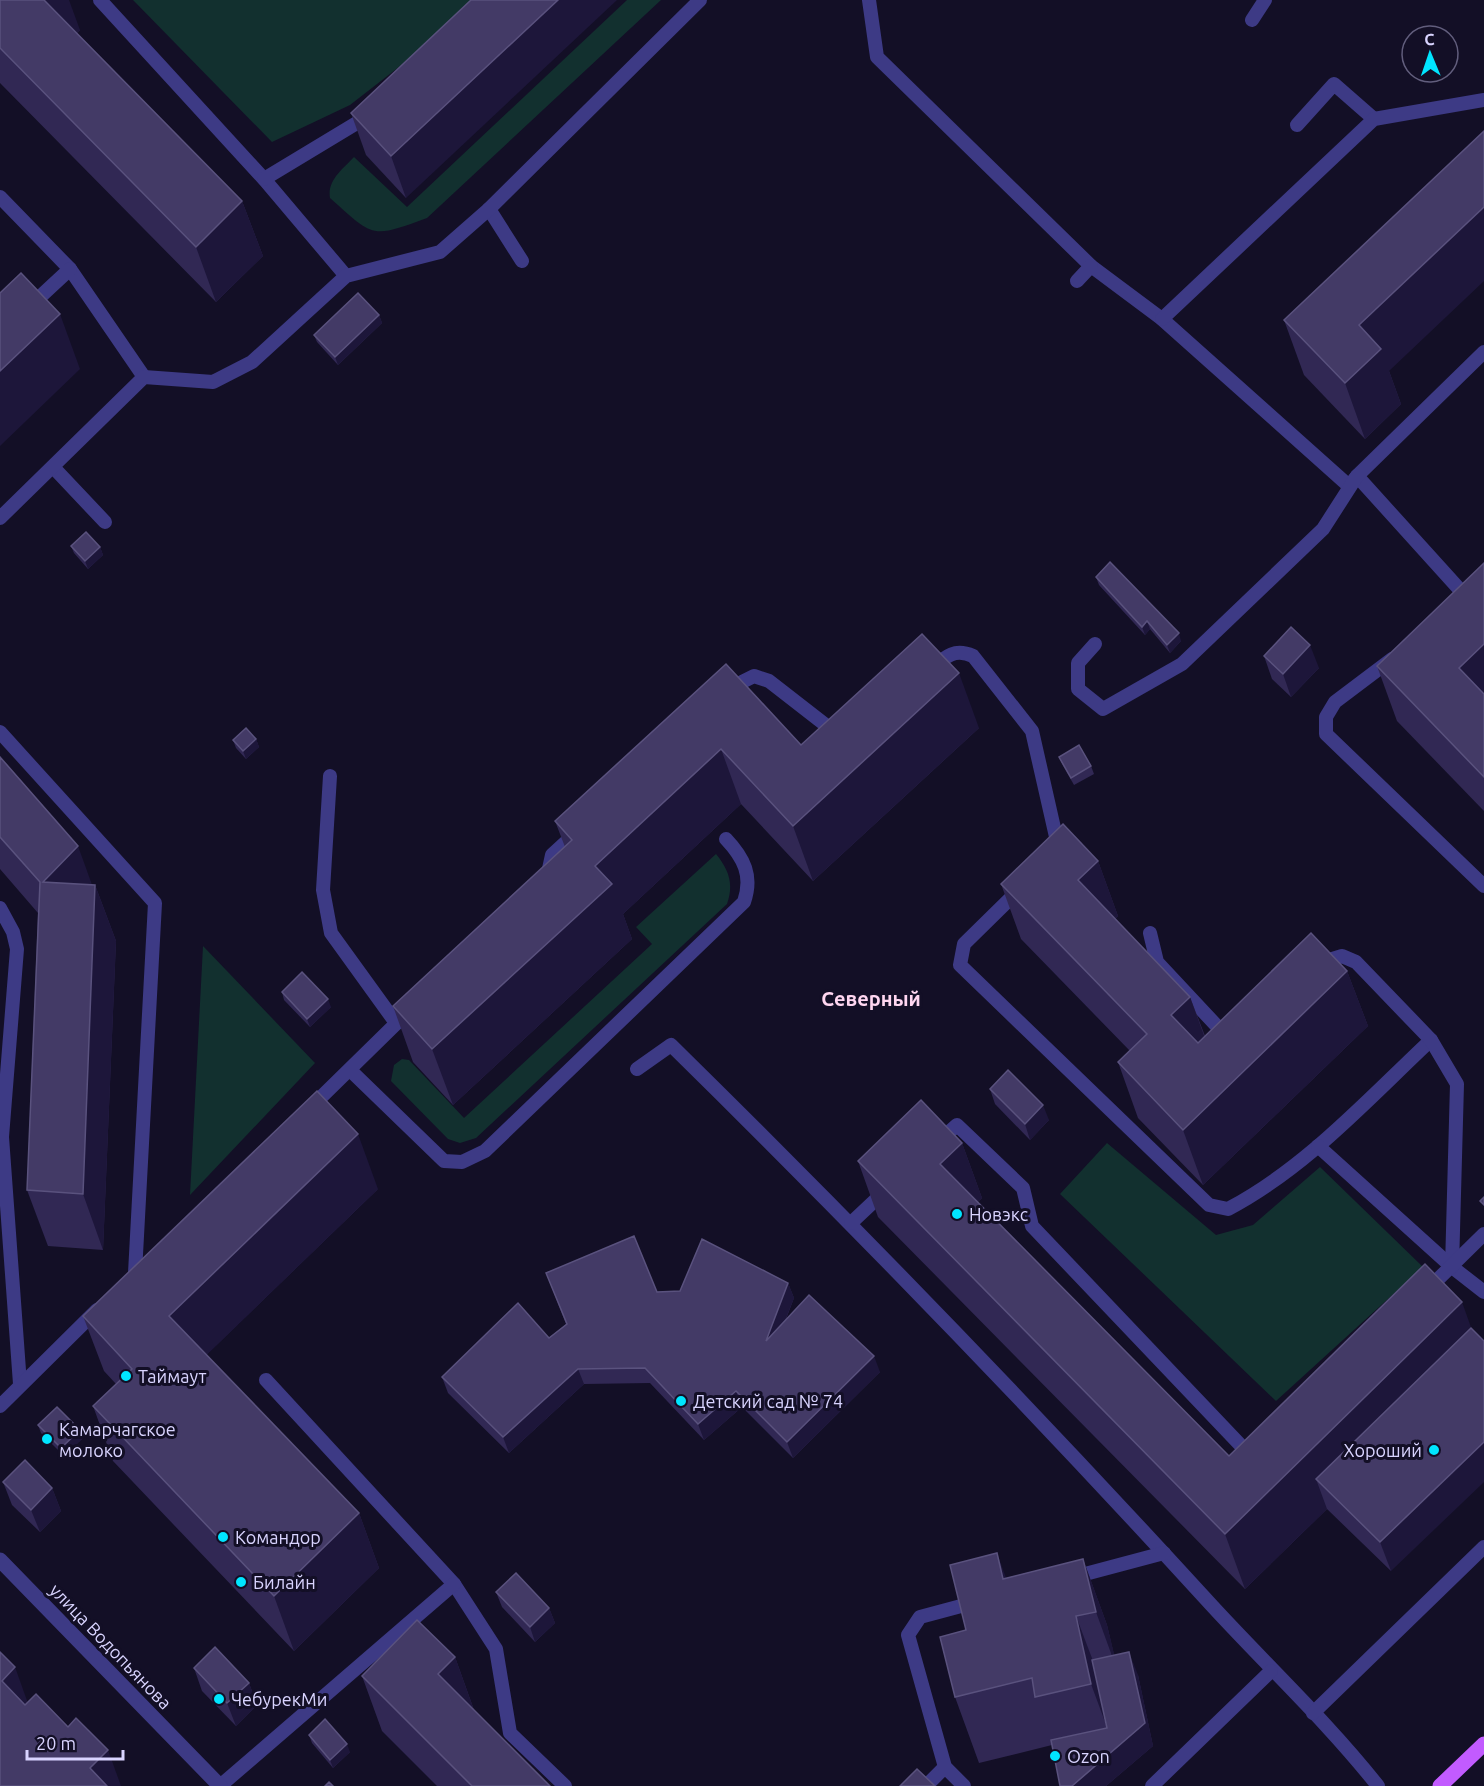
<svg xmlns="http://www.w3.org/2000/svg" width="1484" height="1786" viewBox="0 0 1484 1786" font-family="Ubuntu,sans-serif">
	<rect width="100%" height="100%" fill="#130f26"/>
	<g fill="#12302f">
		<path d="M133 0H485L350 105 272 142Z"/>
		<path d="M627 0H661L427 218C370 239 374 237 330 198 327 180 343 169 354 157L407 207Z"/>
		<path d="M716 854C729 870 734 884 727 904L476 1138 460 1143 448 1139 391 1081 394 1065 402 1059 409 1060 464 1118 652 944 636 927Z"/>
		<path d="M203 946 315 1063 190 1195Z"/>
		<path d="M1107 1143 1216 1235 1253 1225 1320 1167 1423 1267 1276 1401 1060 1194Z"/>
	</g>
	<g fill="none" stroke-linecap="round" stroke-linejoin="round">
		<g stroke="#3d3a85" stroke-width="14">
			<path d="M100 0 264 179 346 276"/>
			<path d="M869 0 877 57 1091 266 1162 319 1349 486 1357 476 1470 601"/>
			<path d="M1252 20 1265 0"/>
			<path d="M1297 125 1334 84 1374 119"/>
			<path d="M264 179 370 115"/>
			<path d="M0 197 70 269 144 377"/>
			<path d="M489 209 522 261"/>
			<path d="M1077 281 1091 266"/>
			<path d="M28 308 70 269"/>
			<path d="M1162 319 1374 119 1484 100"/>
			<path d="M54 468 105 522"/>
			<path d="M0 518 144 377 213 382 252 362 346 276 440 252 489 209 700 0"/>
			<path d="M1095 644 1078 663V689L1103 709 1182 664 1323 529 1357 476 1484 352"/>
			<path d="M1392 659 1335 702 1326 717V734L1484 886"/>
			<path d="M932 668C946 656 955 648 973 656L1032 731 1059 850"/>
			<path d="M730 693 742 682 754 676 769 681 832 730 839 733"/>
			<path d="M0 732 155 903 135 1273"/>
			<path d="M330 776 323 890 331 933 396 1023"/>
			<path d="M547 878 552 855 576 833"/>
			<path d="M1020 889 964 944 960 965 1209 1205 1228 1209C1306 1168 1368 1099 1431 1040"/>
			<path d="M0 908 13 932 17 949 2 1137 20 1384"/>
			<path d="M1150 933 1157 962 1228 1038"/>
			<path d="M1320 968 1329 960 1342 956 1356 962 1431 1040 1457 1084 1452 1267 1484 1292"/>
			<path d="M637 1069 671 1045C853 1224 1031 1408 1204 1597 1261 1660 1325 1719 1378 1786"/>
			<path d="M350 1070 444 1161 462 1162 485 1151 744 902C753 876 744 858 726 839"/>
			<path d="M309 1109 411 1009"/>
			<path d="M938 1142 957 1125 1023 1188 1032 1226 1247 1452 1253 1446"/>
			<path d="M1318 1146 1452 1267"/>
			<path d="M851 1223 885 1191"/>
			<path d="M1426 1291 1484 1234"/>
			<path d="M266 1380 454 1584 496 1649 510 1733 565 1786"/>
			<path d="M0 1406 97 1310"/>
			<path d="M1070 1578 1164 1553"/>
			<path d="M1313 1713 1484 1547"/>
			<path d="M220 1786 454 1584"/>
			<path d="M926 1786 945 1767"/>
			<path d="M964 1786 945 1767 908 1635 920 1617 976 1602"/>
			<path d="M1152 1786 1271 1671"/>
		</g>
		<path stroke="#3d3a85" stroke-width="15" d="M0 1560 220 1786"/>
		<path stroke="#c25bff" stroke-width="15" d="M1440 1786 1484 1744"/>
	</g>
	<g fill="#312854">
		<path d="M0 0 80 30 77 33 242 201 263 256 216 302 0 83Z"/>
		<path d="M471 0 406 198 366 155 351 113Z"/>
		<path d="M379 315 382 323 338 365 317 342 314 335Z"/>
		<path d="M1284 320 1389 371 1401 404 1365 439 1304 375Z"/>
		<path d="M71 546 100 547 103 555 88 569 74 553Z"/>
		<path d="M1484 563V811L1397 721 1377 666Z"/>
		<path d="M1096 577 1181 641 1170 653 1150 629 1145 635 1099 585Z"/>
		<path d="M1264 656 1319 668 1291 697 1272 679Z"/>
		<path d="M726 664 801 745 979 728 813 881 741 804 623 914 632 939 453 1105 413 1062 393 1006 565 847 555 821Z"/>
		<path d="M256 739 259 747 246 759 236 748 233 740Z"/>
		<path d="M0 757 92 885H95L116 941 103 1250 48 1246 27 1190 38 913 0 869Z"/>
		<path d="M1059 757 1091 766 1094 774 1074 785 1062 764Z"/>
		<path d="M1098 861 1118 916 1115 919 1190 997 1205 1036 1347 971 1368 1026 1203 1185 1138 1118 1118 1062 1130 1051 1021 939 1001 884Z"/>
		<path d="M282 992 331 1007 310 1027 284 1000Z"/>
		<path d="M990 1089 1049 1120 1030 1140 995 1104Z"/>
		<path d="M962 1143 982 1198 978 1202 1229 1456 1425 1264 1391 1571 1327 1509 1245 1589 878 1217 858 1161Z"/>
		<path d="M378 1189 206 1355 359 1513 379 1568 294 1651 113 1461 93 1406 116 1384 104 1371 83 1316Z"/>
		<path d="M546 1273 657 1292 680 1291 788 1283 794 1298 786 1319 880 1372 793 1458 742 1407 704 1440 650 1383 584 1384 509 1453 448 1393 442 1377 549 1338 566 1324Z"/>
		<path d="M38 1425 80 1430 83 1438 64 1456 41 1433Z"/>
		<path d="M3 1482 52 1488 61 1511 40 1532 12 1505Z"/>
		<path d="M1083 1559 1107 1625 1114 1655 1138 1675 1153 1746 1106 1786H1060L1052 1745 979 1763 955 1697 966 1630 1006 1578Z"/>
		<path d="M496 1592 549 1608 555 1623 535 1642 502 1607Z"/>
		<path d="M455 1657 474 1710 550 1786H437L382 1731 362 1676Z"/>
		<path d="M194 1668 249 1683 257 1705 236 1726 202 1691Z"/>
		<path d="M309 1735 350 1752 333 1768 312 1743Z"/>
	</g>
	<g fill="#1d163a">
		<path d="M41 0H69L80 30 59 50Z"/>
		<path d="M558 0H617L406 198 391 156Z"/>
		<path d="M242 201 263 256 216 302 196 247Z"/>
		<path d="M1484 207V281L1389 371 1401 404 1365 439 1345 383 1359 325Z"/>
		<path d="M60 314 80 369 0 446V371Z"/>
		<path d="M379 315 382 323 338 365 335 357Z"/>
		<path d="M100 547 103 555 88 569 85 561Z"/>
		<path d="M1147 621 1150 629 1145 635 1142 627Z"/>
		<path d="M1179 633 1181 641 1170 653 1167 645Z"/>
		<path d="M1484 644V719L1459 668Z"/>
		<path d="M1310 645 1319 668 1291 697 1283 674Z"/>
		<path d="M959 673 979 728 813 881 793 826Z"/>
		<path d="M256 739 259 747 246 759 243 751Z"/>
		<path d="M721 749 741 804 623 914 632 939 453 1105 432 1049 595 866Z"/>
		<path d="M78 846 95 893V885L116 941 103 1250 83 1194 43 882Z"/>
		<path d="M1098 861 1118 916 1098 936 1078 880Z"/>
		<path d="M1347 971 1368 1026 1203 1185 1183 1130Z"/>
		<path d="M1190 997 1210 1052 1191 1071 1171 1015Z"/>
		<path d="M328 999 331 1007 310 1027 307 1019Z"/>
		<path d="M1043 1105 1049 1120 1030 1140 1025 1124Z"/>
		<path d="M358 1134 378 1189 189 1372 169 1316Z"/>
		<path d="M962 1143 982 1198 960 1219 940 1164Z"/>
		<path d="M788 1283 794 1298 771 1356 766 1341Z"/>
		<path d="M1462 1302 1482 1358 1316 1479 1327 1509 1245 1589 1225 1534Z"/>
		<path d="M874 1356 880 1372 793 1458 787 1442Z"/>
		<path d="M578 1369 584 1384 509 1453 503 1437Z"/>
		<path d="M736 1391 742 1407 704 1440 698 1424Z"/>
		<path d="M80 1430 83 1438 64 1456 61 1448Z"/>
		<path d="M1484 1442V1482L1391 1571 1380 1542Z"/>
		<path d="M52 1488 61 1511 40 1532 31 1510Z"/>
		<path d="M359 1513 379 1568 294 1651 274 1596Z"/>
		<path d="M997 1553 1021 1619 1003 1579Z"/>
		<path d="M1083 1559 1107 1625 1120 1678 1096 1612Z"/>
		<path d="M549 1608 555 1623 535 1642 530 1627Z"/>
		<path d="M1076 1616 1101 1682 1129 1652 1138 1675 1153 1746 1106 1786H1072L1115 1749 1091 1684Z"/>
		<path d="M455 1657 475 1713 438 1674Z"/>
		<path d="M15 1667 35 1723 2 1681Z"/>
		<path d="M249 1683 257 1705 236 1726 227 1703Z"/>
		<path d="M347 1744 350 1752 333 1768 330 1760Z"/>
		<path d="M108 1750 121 1786H96L90 1768Z"/>
	</g>
	<g fill="#433a66" stroke="#5a527e" stroke-width="1.5">
		<path d="M0 0H44L242 201 196 247 0 48Z"/>
		<path d="M471 0H558L391 156 351 113Z"/>
		<path d="M1484 131V207L1359 325 1381 349 1345 383 1284 320Z"/>
		<path d="M21 273 60 314 0 371V293Z"/>
		<path d="M358 293 379 315 335 357 314 335Z"/>
		<path d="M86 532 100 547 85 561 71 546Z"/>
		<path d="M1110 562 1179 633 1167 645 1147 621 1142 627 1096 577Z"/>
		<path d="M1484 563V644L1459 668 1484 694V777L1377 666Z"/>
		<path d="M1291 627 1310 645 1283 674 1264 656Z"/>
		<path d="M922 634 959 673 793 826 721 749 595 866 612 884 432 1049 393 1006 572 840 555 821 726 664 801 745Z"/>
		<path d="M246 728 256 739 243 751 233 740Z"/>
		<path d="M1079 745 1091 766 1071 778 1059 757Z"/>
		<path d="M0 757 78 846 43 882 95 885 83 1194 27 1190 40 882 0 837Z"/>
		<path d="M1063 824 1098 861 1078 880 1190 997 1171 1015 1198 1043 1311 933 1347 971 1183 1130 1118 1062 1147 1034 1001 884Z"/>
		<path d="M302 972 328 999 307 1019 282 992Z"/>
		<path d="M1008 1070 1043 1105 1025 1124 990 1089Z"/>
		<path d="M317 1091 358 1134 169 1316 359 1513 274 1596 93 1406 132 1369 83 1316Z"/>
		<path d="M921 1100 962 1143 940 1164 1229 1456 1425 1264 1462 1302 1225 1534 858 1161Z"/>
		<path d="M1484 1197V1205L1480 1201Z"/>
		<path d="M634 1236 657 1292 680 1291 702 1239 788 1283 766 1341 809 1295 874 1356 787 1442 736 1391 698 1424 645 1368 578 1369 503 1437 442 1377 518 1303 549 1338 567 1324 546 1273Z"/>
		<path d="M1471 1328 1484 1341V1442L1380 1542 1316 1479Z"/>
		<path d="M57 1407 80 1430 61 1448 38 1425Z"/>
		<path d="M25 1460 52 1488 31 1510 3 1482Z"/>
		<path d="M997 1553 1003 1579 1083 1559 1096 1612 1076 1616 1091 1684 1035 1697 1032 1678 955 1697 940 1637 966 1630 950 1565Z"/>
		<path d="M516 1573 549 1608 530 1627 496 1592Z"/>
		<path d="M417 1620 455 1657 438 1674 550 1786H472L362 1676Z"/>
		<path d="M215 1647 249 1683 227 1703 194 1668Z"/>
		<path d="M0 1652 15 1667 2 1681 25 1705 36 1694 68 1727 76 1718 108 1750 90 1768 107 1786H0Z"/>
		<path d="M1129 1652 1145 1723 1072 1786H1060L1051 1740 1107 1728 1092 1660Z"/>
		<path d="M325 1719 347 1744 330 1760 309 1735Z"/>
		<path d="M917 1769 935 1786H900Z"/>
		<path d="M329 1782 333 1786H325Z"/>
	</g>
	<g fill="#00e5ff" stroke="#130f26" stroke-width="2">
		<circle cx="957" cy="1214" r="6"/>
		<circle cx="126" cy="1376" r="6"/>
		<circle cx="681" cy="1401" r="6"/>
		<circle cx="47" cy="1439" r="6"/>
		<circle cx="1434" cy="1450" r="6"/>
		<circle cx="223" cy="1537" r="6"/>
		<circle cx="241" cy="1582" r="6"/>
		<circle cx="219" cy="1699" r="6"/>
		<circle cx="1055" cy="1756" r="6"/>
	</g>
	<g text-anchor="middle" dominant-baseline="central" stroke-width="6" stroke-linejoin="round" paint-order="stroke">
		<g font-size="18" fill="#d9d4ff" stroke="#130f26" text-anchor="start">
			<text x="969" y="1214">Новэкс</text>
			<text x="138" y="1376">Таймаут</text>
			<text x="693" y="1401">Детский сад № 74</text>
			<text x="59" y="1429">Камарчагское<tspan x="59" dy="21">молоко</tspan></text>
			<text x="1422" y="1450" text-anchor="end">Хороший</text>
			<text x="235" y="1537">Командор</text>
			<text x="253" y="1582">Билайн</text>
			<text x="231" y="1699">ЧебурекМи</text>
			<text x="1067" y="1756">Ozon</text>
		</g>
		<g font-size="18" fill="#d9d4ff" stroke="#130f26">
			<text transform="translate(111 1646) rotate(46)">улица Водопьянова</text>
		</g>
		<g font-size="20" font-weight="bold" fill="#ffd6f0" stroke="#130f26">
			<text x="871" y="998">Северный</text>
		</g>
	</g>
	<g transform="translate(1430 54) rotate(358)"><circle r="28" fill="#130f26" stroke="#625e7d" stroke-width="1.5"/>
	<path d="M0-4.5L10 22L0 15L-10 22Z" fill="#00e5ff"/>
	<text y="-9" font-size="16" font-weight="bold" text-anchor="middle" fill="#d9d4ff">С</text>
	</g>
	<path d="M27 1750v9h96v-9" fill="none" stroke="#d9d4ff" stroke-width="3"/>
	<text x="36" y="1750" font-size="18" fill="#d9d4ff" stroke="#130f26" stroke-width="4.5" paint-order="stroke">20 m</text>
</svg>
